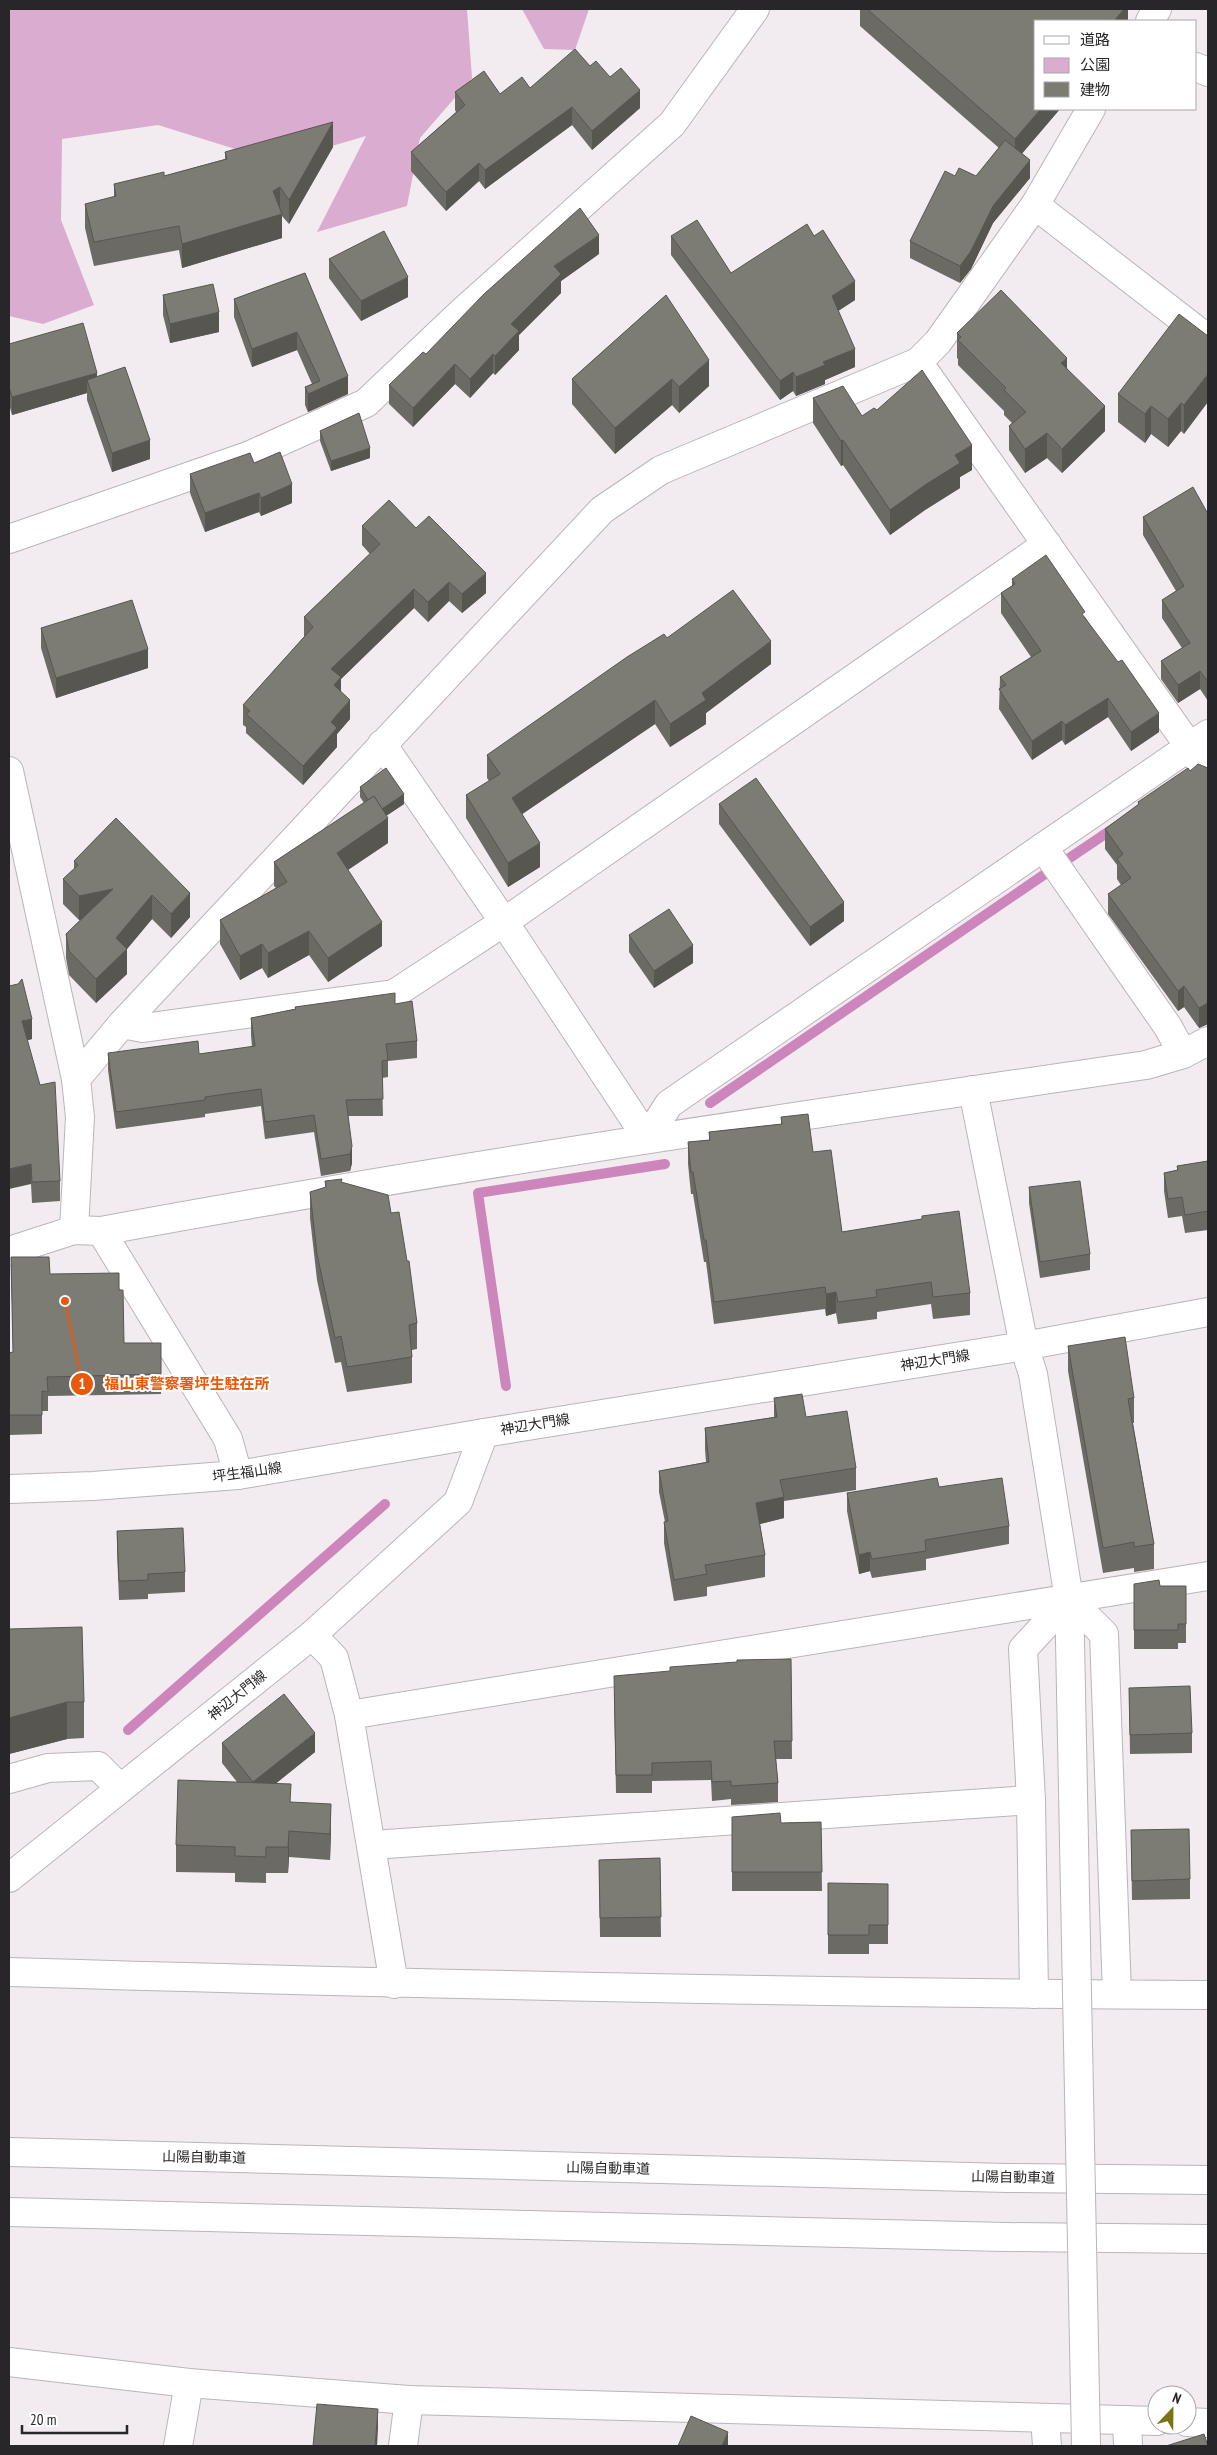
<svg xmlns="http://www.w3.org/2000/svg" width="1217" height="2455" viewBox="0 0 1217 2455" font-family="'PT Sans Narrow','Noto Sans JP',sans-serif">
	<rect width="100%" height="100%" fill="#f2ebf0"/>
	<g fill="#daaccf">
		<path d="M9 9H467L472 78 420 138 407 206 317 232 366 136 277 162 158 125 62 139 61 220 94 305 43 324 9 316Z"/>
		<path d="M522 9H589L575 50 544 49Z"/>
	</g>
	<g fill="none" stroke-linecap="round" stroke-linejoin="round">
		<g stroke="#cd86bc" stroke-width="10">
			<path d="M1068 859 1117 826"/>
			<path d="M710 1103 1045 874"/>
			<path d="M506 1386 478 1193 665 1164"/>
			<path d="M128 1730 385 1504"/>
		</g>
		<g stroke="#bbb4b9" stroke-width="30">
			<g id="minor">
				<path d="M1150 21 1157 9"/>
				<path d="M1196 67 1208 72"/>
				<path d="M1035 205 1208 339"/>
				<path d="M918 362 1208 773"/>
				<path d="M9 539 248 456 366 403 462 312 672 124 755 9"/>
				<path d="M382 744 504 922 647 1138 669 1104 1208 734"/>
				<path d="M9 771 76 1079"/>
				<path d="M1043 847 1168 1027 1183 1054"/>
				<path d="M122 1024 143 1028 394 994 504 922 1047 544"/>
				<path d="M973 1090 1024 1346 1033 1374 1069 1599 1070 1640"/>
				<path d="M74 1230 80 1117 76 1079 122 1024 602 510 661 470 918 362 938 342 1035 205 1091 109"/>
				<path d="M101 1231 228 1439 238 1475"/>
				<path d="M9 1251 74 1230 101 1231C448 1167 797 1116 1146 1065L1183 1054 1208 1041"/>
				<path d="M1069 1599 1104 1634 1117 1994"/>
				<path d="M312 1635 334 1658 349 1715 394 1984"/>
				<path d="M349 1715 1208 1576"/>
				<path d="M9 1779 48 1768 98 1766 120 1788"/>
				<path d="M372 1845 1031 1800"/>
				<path d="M9 1972C408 1984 808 1993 1208 1995"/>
				<path d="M1034 1994 1031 1800 1023 1649 1069 1599"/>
				<path d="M9 2362 189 2383 409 2400 1157 2421"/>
				<path d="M1045 2418 1047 2446"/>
				<path d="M1127 2420 1128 2446"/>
				<path d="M1187 2422 1208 2423"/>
				<path d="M178 2446 189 2383"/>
				<path d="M403 2446 409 2400"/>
			</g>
		</g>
		<g stroke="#bbb4b9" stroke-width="30">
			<g id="major">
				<path d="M9 1489 93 1486 238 1475 484 1433 1024 1346 1208 1312"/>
				<path d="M9 1878 312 1635 458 1502 484 1433"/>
			</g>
		</g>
		<g stroke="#bbb4b9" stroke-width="30">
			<g id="highway">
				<path d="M9 2152 1007 2178 1208 2180"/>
				<path d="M9 2212 1005 2237 1208 2239"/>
			</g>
		</g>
		<use href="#minor" stroke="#fff" stroke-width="28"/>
		<use href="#major" stroke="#fff" stroke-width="28"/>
		<use href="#highway" stroke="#fff" stroke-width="28"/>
		<g stroke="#bbb4b9" stroke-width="30" stroke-linecap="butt">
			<path id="minor-bridge" d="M1070 1640 1086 2446"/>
		</g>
		<use href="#minor-bridge" stroke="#fff" stroke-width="28"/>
	</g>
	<g fill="#6b6a64">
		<path d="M860 9H1128V21L1036 109H1060L1022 153 1030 178 993 223 971 269 960 283 910 258V241L955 176H976L999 148 860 26Z"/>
		<path d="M590 66 610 77 640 108 592 150 572 125 485 189 479 181 446 211 411 171V152L456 112 455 110V92L500 94 530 88Z"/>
		<path d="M333 147 289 224 282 216V238L182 268 179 250 94 266 85 228V204L114 197V184L164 176 225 159V152Z"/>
		<path d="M671 236 731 273 855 300 838 311 855 367 825 380V384L796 396 793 391 780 400 671 255Z"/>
		<path d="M599 254 561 281V293L519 335V350L495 375 493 373 470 398 455 384 413 427 389 404V385L426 354Z"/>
		<path d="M329 259 408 297 361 321 329 278Z"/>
		<path d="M305 273 348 394 308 412 305 405V387L312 384 297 350 252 367 234 317V299Z"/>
		<path d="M163 295 219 332 170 343 163 315Z"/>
		<path d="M666 295 709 386 679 413 672 405 615 454 572 404V379Z"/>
		<path d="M957 333 1067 368 1105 431 1062 473 1047 458 1025 473 1009 450V426L1012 423 1004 415V411L958 365V359L957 358Z"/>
		<path d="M1208 336 1184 434 1181 431 1168 447 1151 434 1145 443 1118 422V394Z"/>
		<path d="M9 344 97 377 150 459 112 472 87 400V393L12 415 9 404Z"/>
		<path d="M813 398 862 416 972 470 960 477V488L925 510 890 535 843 465 841 466 813 423Z"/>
		<path d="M320 431 370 458 331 471 320 441Z"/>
		<path d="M254 463 292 503 261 516 259 512 205 532 190 493V474Z"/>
		<path d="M1208 514V701L1200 689 1178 703 1161 679V661L1182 648 1162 618V600L1176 591 1143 535V517Z"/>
		<path d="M362 526 416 528 486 593 462 613 449 601 428 622 414 608 341 679V691L350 719 337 734V747L303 785 246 733V727L243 725V705L304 637V617L370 554 362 545Z"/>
		<path d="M1012 579 1085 617 1159 732 1131 751 1108 717 1065 745 1062 740 1032 760 999 709 1000 677 1031 657 1001 613V593L1012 586Z"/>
		<path d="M41 628 148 668 56 698 41 648Z"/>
		<path d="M667 638 771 664 706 713V724L670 747 655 724 522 814 540 867 508 887 466 818V795L489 781 487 778V755Z"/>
		<path d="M1208 768V1024L1199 1028 1184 1007 1178 1011 1108 914V894L1121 885 1117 879V865L1105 849V829L1138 805V802L1190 771Z"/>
		<path d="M360 787 404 804 386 816 388 843 348 870 382 946 328 982 309 955 268 978 262 968 240 980 220 944V920L276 888 274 886V862L364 803 360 797Z"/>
		<path d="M719 804 844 921 810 946 719 824Z"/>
		<path d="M116 818 190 917 171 938 152 919 127 949V974L96 1003 69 975 66 958V934L80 920H79L63 904V879L74 869V861Z"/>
		<path d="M629 935 693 963 654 988 629 952Z"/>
		<path d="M9 986 32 1039 27 1040 60 1181V1201L32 1203 31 1184Z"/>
		<path d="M395 1004 417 1041V1058L388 1061V1077L382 1078 383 1116H348L352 1163 350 1171 321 1176 314 1132 265 1139 261 1106 205 1114V1117L116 1129 108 1070V1053L199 1054 252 1047 251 1035V1018L295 1009V1007Z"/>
		<path d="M781 1117 813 1152 842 1232 922 1219V1216L970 1293V1315L933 1319 931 1304 877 1312V1319L838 1324 836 1313 826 1316 825 1309 714 1324 706 1262H704L693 1194H691L688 1164V1142L709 1140V1132L781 1124Z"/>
		<path d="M1208 1161V1230L1185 1233 1182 1216 1168 1218 1164 1191V1173L1177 1170V1166Z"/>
		<path d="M325 1181 342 1182 391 1213 417 1323V1349L412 1350V1383L347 1392 341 1362 335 1363 317 1280 310 1218V1192L325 1188Z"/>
		<path d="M1029 1187 1090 1254V1270L1040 1278 1029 1203Z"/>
		<path d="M11 1257 50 1274 119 1290 124 1343H161V1394L48 1396V1411H42V1434L9 1435V1353L13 1352Z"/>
		<path d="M1068 1346 1134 1398V1423H1133L1154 1544V1569L1134 1572V1568L1103 1573 1068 1371Z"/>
		<path d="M774 1398 806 1417 856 1468V1490L784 1501V1518L760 1524 765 1555V1577L707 1587V1596L674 1601 664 1543V1522H665L659 1492V1471L706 1462 705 1449V1428L774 1417Z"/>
		<path d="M939 1487 1009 1526V1544L926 1559V1570L872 1578 870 1571 859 1574 847 1511V1493Z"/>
		<path d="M117 1531 185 1572V1592L148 1594V1599L119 1600 117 1551Z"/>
		<path d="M1134 1584 1160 1586H1186V1643H1178V1649H1134Z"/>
		<path d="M9 1629 84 1702V1738L67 1739 9 1754Z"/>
		<path d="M791 1659 792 1759H776L778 1783V1802L731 1805V1799L712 1801 711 1780 652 1781V1793H616L614 1694Z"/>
		<path d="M1129 1688 1192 1733V1753L1130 1754Z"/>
		<path d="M222 1743 315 1752 276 1783 291 1802 331 1830 330 1860 289 1857 288 1873H266V1883L235 1882V1873L176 1872V1845L237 1782 222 1763Z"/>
		<path d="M732 1817 781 1823 821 1822 822 1891H732Z"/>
		<path d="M1131 1830 1190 1879V1899L1132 1900Z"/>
		<path d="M660 1858 661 1937H600L599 1860Z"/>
		<path d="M828 1883 888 1904V1944H869V1954H828Z"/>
	</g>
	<g fill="#575651">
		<path d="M1124 9H1128V21H1114Z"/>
		<path d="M640 90V108L592 150V131Z"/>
		<path d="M572 107V125L485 189V170Z"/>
		<path d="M1041 109H1060L1015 162V139Z"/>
		<path d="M333 122V147L289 224V200Z"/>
		<path d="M1030 160V178L993 223 971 269 960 283V266L993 206Z"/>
		<path d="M479 163V181L446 211V192Z"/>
		<path d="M280 187V212L273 191Z"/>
		<path d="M282 214V238L182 268V244Z"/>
		<path d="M599 235V254L561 281V293L519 335V350L495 375V356L511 324 554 266Z"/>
		<path d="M408 277V297L361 321V301Z"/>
		<path d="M855 281V300L832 315V296Z"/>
		<path d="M219 312V332L170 343V324Z"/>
		<path d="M297 332V350L252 367V349Z"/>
		<path d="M855 349V367L825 380V384L796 396V377L823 362Z"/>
		<path d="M493 354V373L470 398V379Z"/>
		<path d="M1067 358V382L1061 363Z"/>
		<path d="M709 360V386L679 413V387Z"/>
		<path d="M455 364V384L413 427V408Z"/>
		<path d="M793 372V391L780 400V381Z"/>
		<path d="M97 373V390L87 380V393L12 415V397Z"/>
		<path d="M1208 374V402L1184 434V405Z"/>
		<path d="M348 376V394L308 412V394Z"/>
		<path d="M672 379V405L615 454V428Z"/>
		<path d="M1181 403V431L1168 447V419Z"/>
		<path d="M1105 406V431L1062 473V449Z"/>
		<path d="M1151 406V434L1145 443V414Z"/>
		<path d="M1047 433V458L1025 473V449Z"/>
		<path d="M150 440V459L112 472V453Z"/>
		<path d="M843 440V465L841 466V441Z"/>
		<path d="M972 445V470L960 477V488L925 510 890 535V510L955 455Z"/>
		<path d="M370 448V458L331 471V461Z"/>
		<path d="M292 484V503L261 516V498Z"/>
		<path d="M259 493V512L205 532V513Z"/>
		<path d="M486 573V593L462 613V594Z"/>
		<path d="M449 582V601L428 622V602Z"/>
		<path d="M414 589V608L341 679V696L334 704 331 669Z"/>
		<path d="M771 641V664L706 713V724L670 747V724L702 693Z"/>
		<path d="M148 649V668L56 698V678Z"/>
		<path d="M1200 671V689L1178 703V685Z"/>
		<path d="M1108 698V717L1065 745V725Z"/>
		<path d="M350 700V719L337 734V747L303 785V766L331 722Z"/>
		<path d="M655 700V724L512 821V798Z"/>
		<path d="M1159 713V732L1131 751V732Z"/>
		<path d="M1062 721V740L1032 760V741Z"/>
		<path d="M404 794V804L377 822V812Z"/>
		<path d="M388 818V843L337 877V853Z"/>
		<path d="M540 843V867L508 887V863Z"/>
		<path d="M113 889V914L79 920V896Z"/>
		<path d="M190 893V917L171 938V914Z"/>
		<path d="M152 895V919L127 949V974L96 1003V979L116 938Z"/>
		<path d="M844 902V921L810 946V927Z"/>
		<path d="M382 922V946L328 982V958Z"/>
		<path d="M309 931V955L268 978V953Z"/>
		<path d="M262 944V968L240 980V956Z"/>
		<path d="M693 945V963L654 988V971Z"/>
		<path d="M1184 986V1007L1178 1011V991Z"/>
		<path d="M1208 1003V1024L1199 1028V1008Z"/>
		<path d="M32 1019V1039L22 1042V1021Z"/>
		<path d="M352 1146V1163L350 1171V1154Z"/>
		<path d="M31 1164V1184L9 1189V1169Z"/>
		<path d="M836 1292V1313L826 1316V1294Z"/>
		<path d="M784 1497V1518L756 1525V1503Z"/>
		<path d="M870 1552V1571L859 1574V1555Z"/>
		<path d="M67 1702V1739L9 1754V1718Z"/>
		<path d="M315 1733V1752L253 1802V1782Z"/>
		<path d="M331 1804V1830L330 1860V1834Z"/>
		<path d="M289 1831V1857L288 1873V1847Z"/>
		<path d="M378 2409V2429L377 2446H375Z"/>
		<path d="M728 2432V2446H722Z"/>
	</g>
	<g fill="#7c7b74" stroke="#575651">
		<path d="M867 9H1124L1114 21H1036V109H1041L1015 139Z"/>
		<path d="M575 49 590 66 596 61 610 77 621 68 640 90 592 131 572 107 485 170 479 163 446 192 411 152 465 105 455 92 484 71 500 94 522 77 530 88Z"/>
		<path d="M333 122 289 200 280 187 273 191 282 214 182 244 179 226 94 242 85 204 116 196 114 184 164 172V176L227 159 225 152Z"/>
		<path d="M1005 140 1030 160 993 206 971 251 960 266 910 241 945 171 955 176 959 168 976 176Z"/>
		<path d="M580 208 599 235 554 266 561 274 511 324 519 331 495 356 493 354 470 379 455 364 413 408 389 385 423 352 426 354 484 294Z"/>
		<path d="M697 220 731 273 807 224 814 236 823 230 855 281 832 296 855 349 823 362 825 365 796 377 793 372 780 381 671 236Z"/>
		<path d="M384 231 408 277 361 301 329 259Z"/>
		<path d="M305 273 348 376 308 394 305 387 320 381 297 332 252 349 234 299Z"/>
		<path d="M213 284 219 312 170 324 163 295Z"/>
		<path d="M1001 290 1067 358 1061 363 1105 406 1062 449 1047 433 1025 449 1009 426 1026 412 1004 390 1006 388 958 340 961 337 957 333Z"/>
		<path d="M666 295 709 360 679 387 672 379 615 428 572 379Z"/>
		<path d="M1179 314 1208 336V374L1184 405 1181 403 1168 419 1151 406 1145 414 1118 394Z"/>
		<path d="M83 323 97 373 12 397 9 387V344Z"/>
		<path d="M125 367 150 440 112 453 87 380Z"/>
		<path d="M922 370 972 445 955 455 960 463 925 485 890 510 843 440 841 441 813 398 843 386 862 416 874 408 877 410Z"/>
		<path d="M359 413 370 448 331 461 320 431Z"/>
		<path d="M280 452 292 484 261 498 259 493 205 513 190 474 250 453 254 463Z"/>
		<path d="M1193 487 1208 514V682L1200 671 1178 685 1161 661 1190 643 1162 600 1184 586 1143 517Z"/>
		<path d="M389 500 416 528 429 516 486 573 462 594 449 582 428 602 414 589 331 669 341 677 334 685 350 700 331 722 337 728 303 766 246 714 250 711 243 705 313 627 304 617 380 544 362 526Z"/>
		<path d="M1046 555 1085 612 1082 614 1118 662 1122 660 1159 713 1131 732 1108 698 1065 725 1062 721 1032 741 999 689 1006 685 1000 677 1041 651 1001 593 1015 584 1012 579Z"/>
		<path d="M733 590 771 641 702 693 706 700 670 724 655 700 512 798 540 843 508 863 466 795 500 774 487 755 627 657 664 634 667 638Z"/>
		<path d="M132 600 148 649 56 678 41 628Z"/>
		<path d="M1198 764 1208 768V1003L1199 1008 1184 986 1178 991 1108 894 1131 878 1117 859 1123 854 1105 829 1139 804 1138 802 1188 768 1190 771Z"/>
		<path d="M386 768 404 794 382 809 374 796 368 800 360 787Z"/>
		<path d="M756 778 844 902 810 927 719 804Z"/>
		<path d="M374 796 388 818 337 853 382 922 328 958 309 931 268 953 262 944 240 956 220 920 287 882 274 862Z"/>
		<path d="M116 818 190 893 171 914 152 895 116 938 127 949 96 979 69 951 66 934 113 889 79 896 63 879 78 865 74 861Z"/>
		<path d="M669 909 693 945 654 971 629 935Z"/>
		<path d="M22 979 32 1019 22 1021 40 1085 55 1082 60 1181 32 1182 31 1164 9 1169V986L18 984Z"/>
		<path d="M395 993V1004L412 1001 417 1041 386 1044 388 1060 382 1061 383 1099 346 1100 352 1146 350 1154 321 1159 314 1115 265 1122 261 1089 205 1097V1100L116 1112 108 1053 198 1041 199 1054 255 1046 251 1018 296 1009 295 1007Z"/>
		<path d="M808 1114 813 1152 831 1150 842 1232 922 1219V1216L959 1211 970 1293 933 1297 931 1282 876 1290 877 1297 838 1302 836 1292 826 1294 825 1287 714 1302 706 1240H704L693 1172H691L688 1142 710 1140 709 1132 782 1124 781 1117Z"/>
		<path d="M1208 1161V1211L1185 1215 1182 1197 1168 1199 1164 1173 1178 1170 1177 1166Z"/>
		<path d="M342 1179 341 1182 388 1195 391 1213 399 1212 407 1261H409L417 1323 409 1325 412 1357 347 1367 341 1336 335 1338 317 1254 310 1192 326 1187 325 1181Z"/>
		<path d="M1080 1181 1090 1254 1040 1262 1029 1187Z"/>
		<path d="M11 1257H49L50 1274 119 1273V1290H123L124 1343H161V1374L47 1377 48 1392 42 1391V1415H9V1353L13 1352Z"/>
		<path d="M1125 1337 1134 1398 1128 1399 1154 1544 1134 1547V1542L1103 1548 1068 1346Z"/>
		<path d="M802 1394 806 1417 847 1411 856 1468 780 1480 784 1497 756 1503 765 1555 705 1565 707 1574 674 1580 664 1522 668 1521 659 1471 709 1462 705 1428 777 1417 774 1398Z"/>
		<path d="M937 1478 939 1487 1002 1478 1009 1526 925 1540 926 1551 872 1559 870 1552 859 1555 847 1493Z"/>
		<path d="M183 1528 185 1572 148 1574V1580L119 1581 117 1531Z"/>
		<path d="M1159 1580 1160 1586H1186V1624H1178V1630H1134V1584Z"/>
		<path d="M82 1627 84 1702H67L9 1718V1629Z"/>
		<path d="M791 1659 792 1741H774L778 1783 731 1786V1781L712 1782 711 1761 652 1763V1775H616L614 1676 670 1671V1667L737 1662V1660Z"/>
		<path d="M1190 1686 1192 1733 1130 1735 1129 1688Z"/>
		<path d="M284 1694 315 1733 253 1782 222 1743Z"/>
		<path d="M178 1780 291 1784 290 1802 331 1804 330 1834 289 1831 288 1847H266V1857L235 1856V1847L176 1845Z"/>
		<path d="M780 1813 781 1823 821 1822 822 1872H732V1817Z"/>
		<path d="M1189 1829 1190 1879 1132 1881 1131 1830Z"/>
		<path d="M660 1858 661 1917 600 1918 599 1860Z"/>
		<path d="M828 1883 888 1884V1925H869V1935H828Z"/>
		<path d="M317 2404 378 2409 375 2446H313Z"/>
		<path d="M691 2416 728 2432 722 2446H678Z"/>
		<path d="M1204 2434 1208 2446H1166Z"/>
	</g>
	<g text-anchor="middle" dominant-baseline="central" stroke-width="4" stroke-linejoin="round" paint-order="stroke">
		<g font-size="14" fill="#282628" stroke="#fff">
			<text transform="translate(935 1360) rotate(-9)">神辺大門線</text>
			<text transform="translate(535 1424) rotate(-9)">神辺大門線</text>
			<text transform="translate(247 1472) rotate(-8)">坪生福山線</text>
			<text transform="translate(237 1695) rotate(-39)">神辺大門線</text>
			<text transform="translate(204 2157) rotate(1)">山陽自動車道</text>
			<text transform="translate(608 2168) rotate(1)">山陽自動車道</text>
			<text transform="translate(1013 2177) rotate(1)">山陽自動車道</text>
		</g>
	</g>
	<path fill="none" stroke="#e8590c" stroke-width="2" d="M65 1301L82 1384"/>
	<g fill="#e8590c" stroke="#fff" stroke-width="2">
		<circle cx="65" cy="1301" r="5"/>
		<circle cx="82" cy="1384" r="12"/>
	</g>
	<g font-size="15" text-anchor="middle" font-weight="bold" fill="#fff">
		<text x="82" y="1389">1</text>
	</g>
	<g font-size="15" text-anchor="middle" font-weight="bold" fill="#e8590c" stroke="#fff" stroke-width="4" stroke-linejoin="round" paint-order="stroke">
		<text x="187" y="1389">福山東警察署坪生駐在所</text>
	</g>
	<rect width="1217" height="2455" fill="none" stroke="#282628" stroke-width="20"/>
	<rect x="1034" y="20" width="162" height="90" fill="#ffffff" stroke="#a9a8a9"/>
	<rect x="1044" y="36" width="25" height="8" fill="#ffffff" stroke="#a9a8a9"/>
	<text x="1080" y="45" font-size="15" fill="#282628">道路</text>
	<rect x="1044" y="58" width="25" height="15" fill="#daaccf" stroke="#a9a8a9"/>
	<text x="1080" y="70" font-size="15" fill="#282628">公園</text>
	<rect x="1044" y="82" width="25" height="15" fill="#7c7b74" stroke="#a9a8a9"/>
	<text x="1080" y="95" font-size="15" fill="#282628">建物</text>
	<g transform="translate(1172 2410) rotate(22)"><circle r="24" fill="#ffffff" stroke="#a9a8a9"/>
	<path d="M0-4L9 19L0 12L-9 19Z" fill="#7d7316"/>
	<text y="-8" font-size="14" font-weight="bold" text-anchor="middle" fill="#282628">N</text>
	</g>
	<path d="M22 2425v8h105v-8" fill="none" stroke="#282628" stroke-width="2.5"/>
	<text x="30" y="2425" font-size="15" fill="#282628" stroke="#ffffff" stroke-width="4" paint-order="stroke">20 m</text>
</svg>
